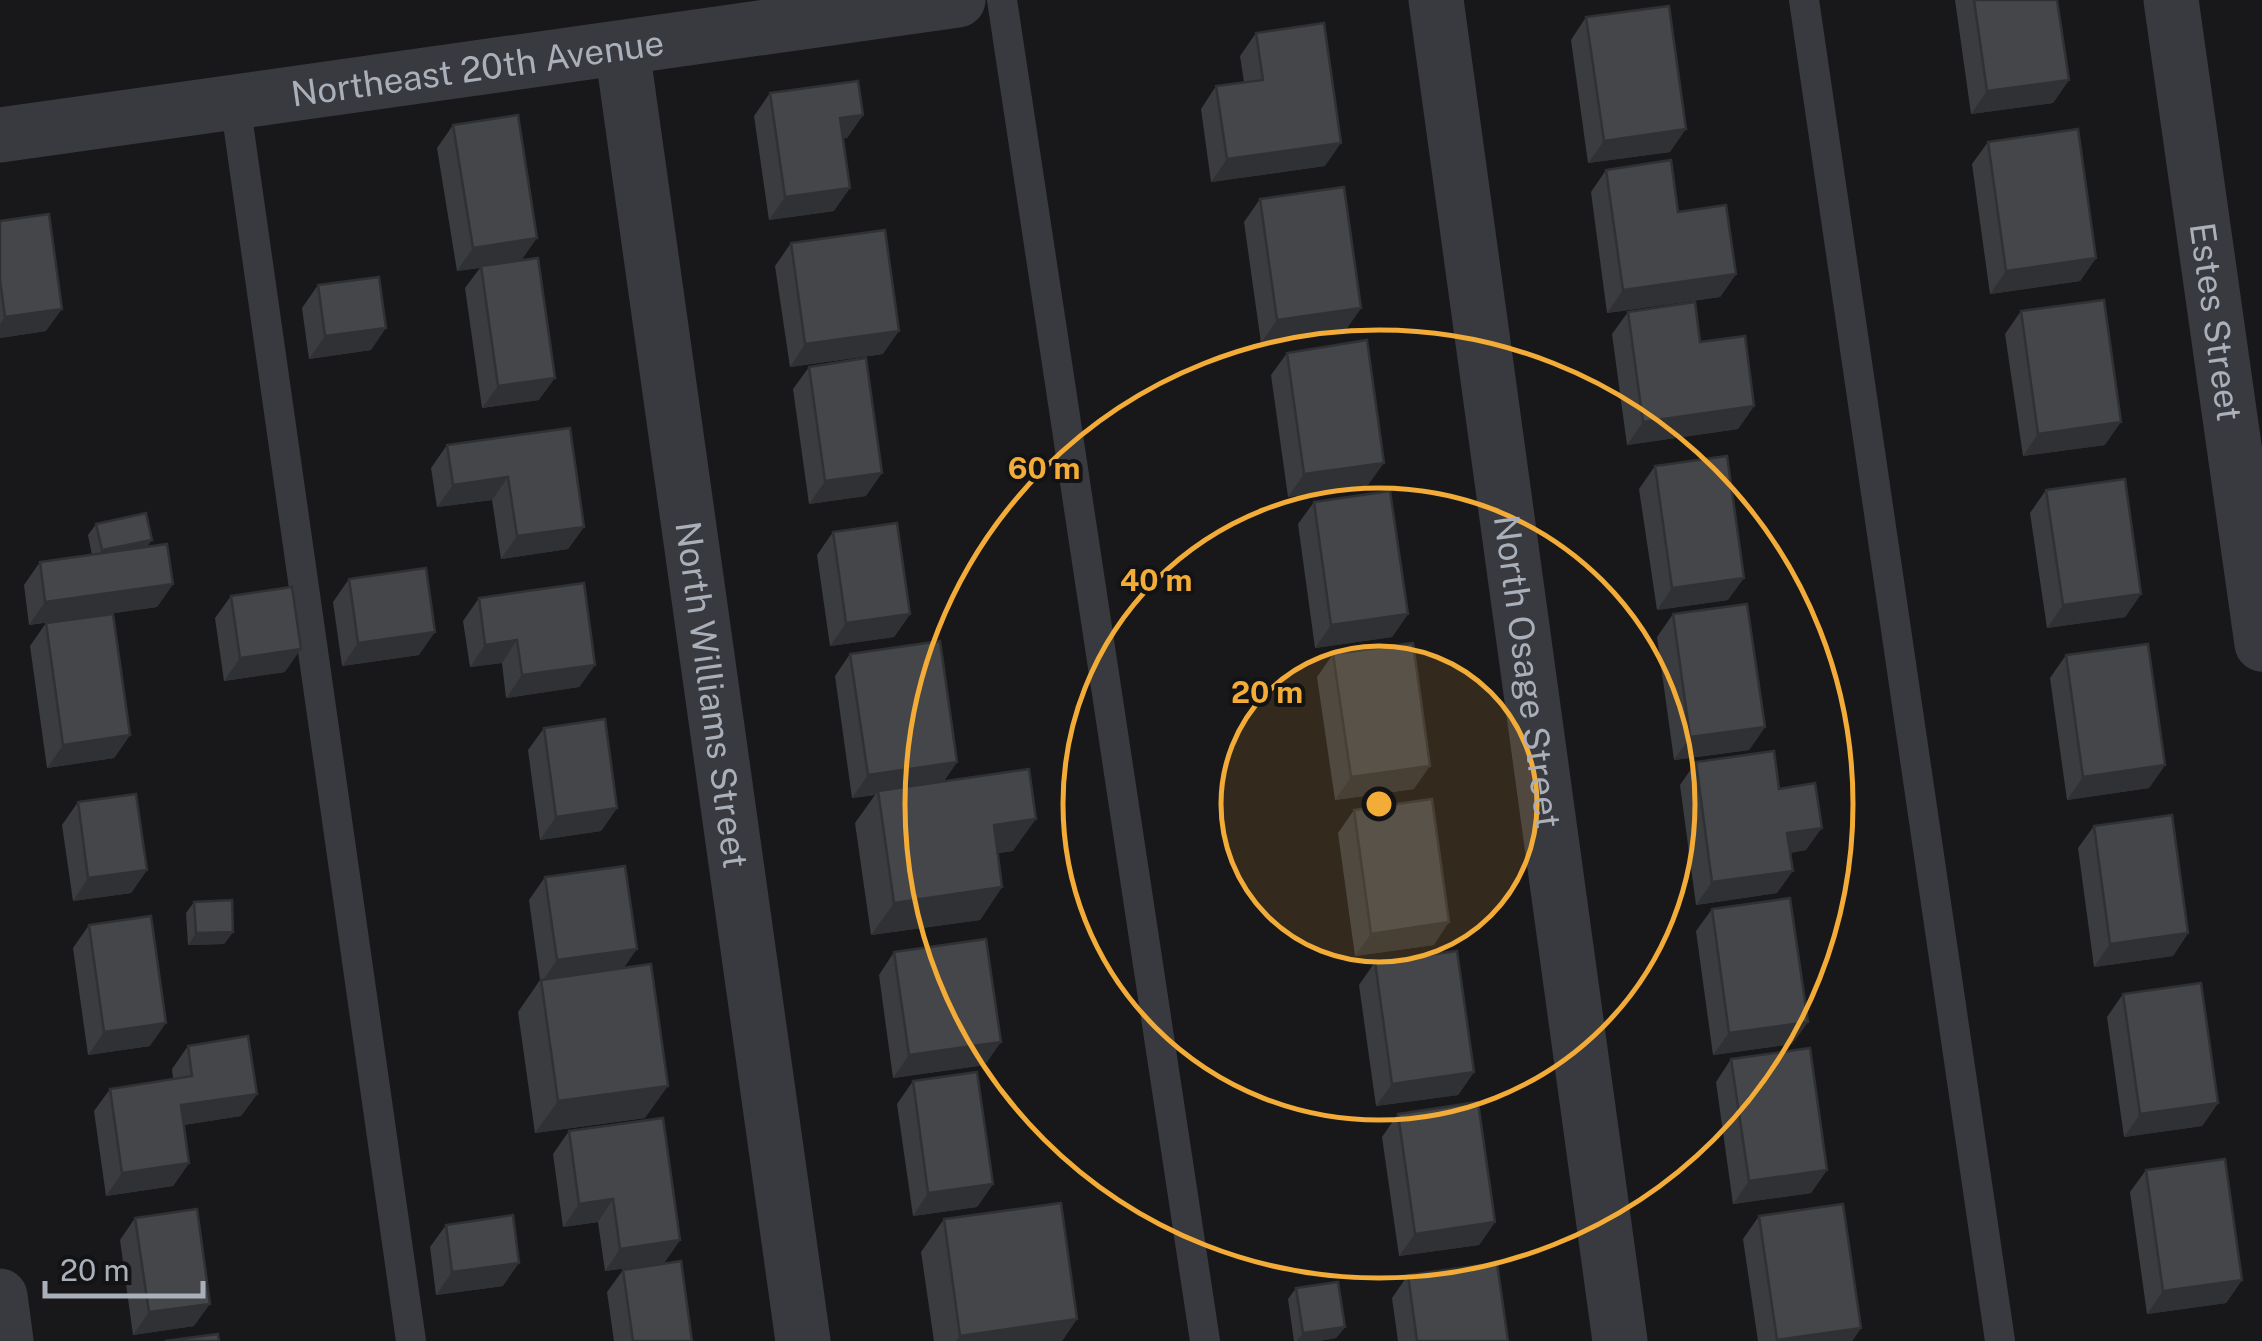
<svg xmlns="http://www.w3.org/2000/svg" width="2262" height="1341" viewBox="0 0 2262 1341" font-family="'Public Sans',sans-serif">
	<rect width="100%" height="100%" fill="#18181a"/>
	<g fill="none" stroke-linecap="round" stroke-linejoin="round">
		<g stroke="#393a3f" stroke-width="30">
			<path d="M1002 0 1205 1341"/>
			<path d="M1804 0 2000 1341"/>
			<path d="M235 102 411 1341"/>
		</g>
		<g stroke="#393a3f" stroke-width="55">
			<path id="s1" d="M1436 0 1620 1341"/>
			<path id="s2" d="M2171 0 2262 644"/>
			<path id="s3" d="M622 49 803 1341"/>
			<path d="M0 1296 6 1341"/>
		</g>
		<path stroke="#393a3f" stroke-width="55" id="s4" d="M0 135 958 0"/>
	</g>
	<g fill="#3a3c40">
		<path d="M1955 0H2057L2069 80 2053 103 1971 114Z"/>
		<path d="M1586 17 1670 152 1588 163 1571 40Z"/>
		<path d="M1256 33 1325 166 1211 182 1201 109 1216 86 1244 82 1240 56Z"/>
		<path d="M770 93 863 115 847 138H843L834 211 769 220 754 116Z"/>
		<path d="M453 125 522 260 539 400 482 408 465 288 480 268 457 271 437 148Z"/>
		<path d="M1988 142 2096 258 2080 281 1990 294 1972 164Z"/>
		<path d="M1606 170 1678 212 1736 274 1720 297 1607 313 1591 192Z"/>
		<path d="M1260 199 1361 308 1345 331 1261 343 1244 222Z"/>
		<path d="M0 221 46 331 0 338Z"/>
		<path d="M791 243 883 354 790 367 775 266Z"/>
		<path d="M318 285 371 350 309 359 302 308Z"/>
		<path d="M2021 311 2105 445 2023 456 2005 334Z"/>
		<path d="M1628 312 1700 342 1754 406 1738 429 1627 445 1612 334Z"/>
		<path d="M1287 353 1368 485 1288 497 1271 375Z"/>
		<path d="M809 367 866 496 809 504 793 389Z"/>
		<path d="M570 428 584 527 568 549 501 559 492 500 437 507 431 468 447 445Z"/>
		<path d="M1655 466 1728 600 1657 610 1639 489Z"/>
		<path d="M2046 490 2141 594 2125 617 2047 628 2030 513Z"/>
		<path d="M1314 502 1408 614 1392 637 1315 648 1298 524Z"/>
		<path d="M96 524 147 547 173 584 157 607 29 625 24 585 40 562 92 555 88 535Z"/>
		<path d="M833 532 910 614 894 637 830 646 817 555Z"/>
		<path d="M349 579 419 655 342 666 333 602Z"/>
		<path d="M231 596 285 672 224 681 215 618Z"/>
		<path d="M479 598 595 665 579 687 506 698 502 663 470 667 463 621Z"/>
		<path d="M1673 614 1765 727 1749 750 1674 760 1657 637Z"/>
		<path d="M46 623 130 735 114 758 47 768 30 646Z"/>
		<path d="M850 654 957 762 944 781 1013 851 998 853 1002 887 980 920 871 935 855 823 875 795 852 798 835 676Z"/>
		<path d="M1333 654 1414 789 1335 800 1317 677Z"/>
		<path d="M2066 655 2165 765 2149 788 2067 800 2050 678Z"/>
		<path d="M544 728 617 808 601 831 540 840 528 750Z"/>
		<path d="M1696 762 1779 789 1806 850 1790 853 1777 893 1696 905 1680 785Z"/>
		<path d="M78 802 147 870 131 893 73 901 62 825Z"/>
		<path d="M1354 810 1434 945 1355 956 1338 833Z"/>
		<path d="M2094 826 2188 933 2173 956 2094 967 2078 848Z"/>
		<path d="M545 877 624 968 645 1118 535 1133 518 1012 540 980 529 900Z"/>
		<path d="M194 902 233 932 224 944 188 945 186 913Z"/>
		<path d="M1712 909 1808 1022 1792 1044 1713 1055 1696 931Z"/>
		<path d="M89 925 150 1046 88 1055 73 948Z"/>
		<path d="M894 952 985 1065 893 1078 879 975Z"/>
		<path d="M1375 962 1474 1072 1458 1095 1376 1106 1359 985Z"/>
		<path d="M2123 994 2218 1103 2202 1126 2124 1137 2107 1017Z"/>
		<path d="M188 1046 257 1094 241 1116 183 1125 189 1163 173 1186 106 1196 94 1111 110 1089 173 1079 172 1069Z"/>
		<path d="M1731 1059 1827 1170 1811 1193 1733 1204 1716 1082Z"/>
		<path d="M913 1081 993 1184 977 1207 913 1216 897 1104Z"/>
		<path d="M1398 1114 1495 1222 1479 1245 1399 1256 1382 1137Z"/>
		<path d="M569 1131 680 1240 664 1263 605 1271 598 1222 563 1227 553 1154Z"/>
		<path d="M2146 1170 2242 1280 2226 1303 2147 1314 2130 1192Z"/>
		<path d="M1759 1216 1861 1328 1852 1341H1758L1743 1239Z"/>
		<path d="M135 1218 194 1326 133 1335 120 1240Z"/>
		<path d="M944 1219 1077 1319 1062 1341H934L921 1252Z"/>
		<path d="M446 1225 503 1286 436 1295 430 1247Z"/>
		<path d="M623 1270 692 1341H614L607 1292Z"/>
		<path d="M1408 1275 1508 1341H1398L1392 1298Z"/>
		<path d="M1296 1288 1345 1327 1336 1338 1319 1341H1294L1288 1299Z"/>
	</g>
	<g fill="#303134">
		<path d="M2069 80 2053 103 1971 114 1987 91Z"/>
		<path d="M863 115 847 138 824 141 840 118Z"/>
		<path d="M1686 129 1670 152 1588 163 1604 141Z"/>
		<path d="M1341 143 1325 166 1211 182 1227 159Z"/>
		<path d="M850 188 834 211 769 220 785 197Z"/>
		<path d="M537 238 521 261 457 271 473 248Z"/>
		<path d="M2096 258 2080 281 1990 294 2006 271Z"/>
		<path d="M1736 274 1720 297 1607 313 1623 290Z"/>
		<path d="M1361 308 1345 331 1261 343 1277 320Z"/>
		<path d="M62 309 46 331 0 338V324L5 317Z"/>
		<path d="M386 328 371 350 309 359 325 336Z"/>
		<path d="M899 331 883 354 790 367 805 344Z"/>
		<path d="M555 378 539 400 482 408 498 386Z"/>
		<path d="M1754 406 1738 429 1627 445 1643 422Z"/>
		<path d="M2121 422 2105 445 2023 456 2038 434Z"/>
		<path d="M1384 463 1368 485 1288 497 1304 474Z"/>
		<path d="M882 473 866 496 809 504 825 481Z"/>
		<path d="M508 477 492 500 437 507 453 485Z"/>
		<path d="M584 527 568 549 501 559 517 536Z"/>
		<path d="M152 540 144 551 94 562 102 550Z"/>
		<path d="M1744 578 1728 600 1657 610 1672 588Z"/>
		<path d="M173 584 157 607 29 625 45 602Z"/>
		<path d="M2141 594 2125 617 2047 628 2063 605Z"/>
		<path d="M910 614 894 637 830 646 846 623Z"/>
		<path d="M1408 614 1392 637 1315 648 1331 625Z"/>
		<path d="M435 632 419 655 342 666 358 643Z"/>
		<path d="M517 640 502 663 470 667 485 645Z"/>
		<path d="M301 649 285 672 224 681 240 658Z"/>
		<path d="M595 665 579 687 506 698 522 675Z"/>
		<path d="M1765 727 1749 750 1674 760 1690 737Z"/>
		<path d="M130 735 114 758 47 768 63 745Z"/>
		<path d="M957 762 941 785 878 791 875 795 852 798 868 775Z"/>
		<path d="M2165 765 2149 788 2067 800 2083 777Z"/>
		<path d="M1430 766 1414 789 1335 800 1351 777Z"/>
		<path d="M617 808 601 831 540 840 556 817Z"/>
		<path d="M1036 819 1013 851 971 857 994 825Z"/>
		<path d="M1822 828 1806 850 1772 855 1787 833Z"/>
		<path d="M147 870 131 893 73 901 88 878Z"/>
		<path d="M1793 871 1777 893 1696 905 1712 882Z"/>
		<path d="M1002 887 980 920 871 935 894 903Z"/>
		<path d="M1449 922 1434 945 1355 956 1371 934Z"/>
		<path d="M233 932 224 944 188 945 196 933Z"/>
		<path d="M2188 933 2173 956 2094 967 2110 944Z"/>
		<path d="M637 949 621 972 541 983 557 960Z"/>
		<path d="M1808 1022 1792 1044 1713 1055 1729 1033Z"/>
		<path d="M166 1023 150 1046 88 1055 104 1032Z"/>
		<path d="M1001 1042 985 1065 893 1078 909 1055Z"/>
		<path d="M1474 1072 1458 1095 1376 1106 1392 1084Z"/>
		<path d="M668 1086 645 1118 535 1133 558 1101Z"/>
		<path d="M257 1094 241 1116 165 1128 181 1105Z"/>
		<path d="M2218 1103 2202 1126 2124 1137 2140 1114Z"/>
		<path d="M189 1163 173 1186 106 1196 122 1173Z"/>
		<path d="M1827 1170 1811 1193 1733 1204 1749 1181Z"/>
		<path d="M993 1184 977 1207 913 1216 928 1193Z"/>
		<path d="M613 1199 598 1222 563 1227 579 1204Z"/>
		<path d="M1495 1222 1479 1245 1399 1256 1415 1234Z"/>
		<path d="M680 1240 664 1263 605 1271 620 1249Z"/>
		<path d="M519 1263 503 1286 436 1295 452 1272Z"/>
		<path d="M2242 1280 2226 1303 2147 1314 2163 1291Z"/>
		<path d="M210 1304 194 1326 133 1335 149 1312Z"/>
		<path d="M1077 1319 1062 1341H956L960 1336Z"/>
		<path d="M1345 1327 1336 1338 1319 1341H1297L1303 1333Z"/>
		<path d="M1861 1328 1852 1341H1776L1777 1340Z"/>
	</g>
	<g fill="#44464a" stroke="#303134" stroke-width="2.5">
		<path d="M1974 0H2057L2069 80 1987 91Z"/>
		<path d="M1669 6 1686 129 1604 141 1586 17Z"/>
		<path d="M1324 23 1341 143 1227 159 1216 86 1263 80 1256 33Z"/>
		<path d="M858 81 863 115 840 118 850 188 785 197 770 93Z"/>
		<path d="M518 115 537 238 473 248 453 125Z"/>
		<path d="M2078 129 2096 258 2006 271 1988 142Z"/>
		<path d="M1671 160 1678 212 1726 205 1736 274 1623 290 1606 170Z"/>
		<path d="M1344 187 1361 308 1277 320 1260 199Z"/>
		<path d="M49 214 62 309 5 317 0 280V221Z"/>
		<path d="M885 230 899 331 805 344 791 243Z"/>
		<path d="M538 258 555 378 498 386 481 266Z"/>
		<path d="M379 277 386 328 325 336 318 285Z"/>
		<path d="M2104 300 2121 422 2038 434 2021 311Z"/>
		<path d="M1695 302 1700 342 1745 336 1754 406 1643 422 1628 312Z"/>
		<path d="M1367 340 1384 463 1304 474 1287 353Z"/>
		<path d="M866 358 882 473 825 481 809 367Z"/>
		<path d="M570 428 584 527 517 536 508 477 453 485 447 445Z"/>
		<path d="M1727 456 1744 578 1672 588 1655 466Z"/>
		<path d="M2125 479 2141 594 2063 605 2046 490Z"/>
		<path d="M1390 491 1408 614 1331 625 1314 502Z"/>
		<path d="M146 513 152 540 102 550 96 524Z"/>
		<path d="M897 523 910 614 846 623 833 532Z"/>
		<path d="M167 544 173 584 45 602 40 562Z"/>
		<path d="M426 568 435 632 358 643 349 579Z"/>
		<path d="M584 583 595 665 522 675 517 640 485 645 479 598Z"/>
		<path d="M292 587 301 649 240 658 231 596Z"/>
		<path d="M1747 604 1765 727 1690 737 1673 614Z"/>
		<path d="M113 614 130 735 63 745 46 623Z"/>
		<path d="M940 641 957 762 868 775 850 654Z"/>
		<path d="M1413 643 1430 766 1351 777 1333 654Z"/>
		<path d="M2148 644 2165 765 2083 777 2066 655Z"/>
		<path d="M605 719 617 808 556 817 544 728Z"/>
		<path d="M1774 751 1779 789 1815 783 1822 828 1787 833 1793 871 1712 882 1696 762Z"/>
		<path d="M1029 769 1036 819 994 825 1002 887 894 903 878 791Z"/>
		<path d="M136 794 147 870 88 878 78 802Z"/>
		<path d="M1432 799 1449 922 1371 934 1354 810Z"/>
		<path d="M2172 815 2188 933 2110 944 2094 826Z"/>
		<path d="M625 866 637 949 557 960 545 877Z"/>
		<path d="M1790 898 1808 1022 1729 1033 1712 909Z"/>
		<path d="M232 900 233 932 196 933 194 902Z"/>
		<path d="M151 916 166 1023 104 1032 89 925Z"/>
		<path d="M986 939 1001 1042 909 1055 894 952Z"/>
		<path d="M1457 951 1474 1072 1392 1084 1375 962Z"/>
		<path d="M651 964 668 1086 558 1101 541 980Z"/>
		<path d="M2201 983 2218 1103 2140 1114 2123 994Z"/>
		<path d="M248 1036 257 1094 181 1105 189 1163 122 1173 110 1089 192 1076 188 1046Z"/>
		<path d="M1810 1048 1827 1170 1749 1181 1731 1059Z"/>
		<path d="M977 1072 993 1184 928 1193 913 1081Z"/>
		<path d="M1478 1102 1495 1222 1415 1234 1398 1114Z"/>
		<path d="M663 1118 680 1240 620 1249 613 1199 579 1204 569 1131Z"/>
		<path d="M2225 1159 2242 1280 2163 1291 2146 1170Z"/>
		<path d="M1061 1203 1077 1319 960 1336 944 1219Z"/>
		<path d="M1843 1204 1861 1328 1777 1340 1759 1216Z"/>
		<path d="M197 1209 210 1304 149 1312 135 1218Z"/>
		<path d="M513 1215 519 1263 452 1272 446 1225Z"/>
		<path d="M681 1261 692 1341H633L623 1270Z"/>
		<path d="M1497 1263 1508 1341H1417L1408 1275Z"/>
		<path d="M1338 1282 1345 1327 1303 1333 1296 1288Z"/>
		<path d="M218 1334 219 1341H165Z"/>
	</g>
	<circle cx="1379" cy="804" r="158" fill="#f3ac37" fill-opacity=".12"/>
	<g fill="none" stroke="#f3ac37" stroke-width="5">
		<circle cx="1379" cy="804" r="158"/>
		<circle cx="1379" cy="804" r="316"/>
		<circle cx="1379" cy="804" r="474"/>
	</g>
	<g text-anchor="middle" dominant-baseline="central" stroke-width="8" stroke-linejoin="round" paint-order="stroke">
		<g font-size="35" fill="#aab0ba" stroke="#131315">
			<text stroke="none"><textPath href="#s4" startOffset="482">Northeast 20th Avenue</textPath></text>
			<text stroke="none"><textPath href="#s2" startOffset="325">Estes Street</textPath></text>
			<text stroke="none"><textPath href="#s1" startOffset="678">North Osage Street</textPath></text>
			<text stroke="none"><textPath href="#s3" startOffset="652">North Williams Street</textPath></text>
		</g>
	</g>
	<circle cx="1379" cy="804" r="15" fill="#f3ac37" stroke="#131315" stroke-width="5"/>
	<g font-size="30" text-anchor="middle" font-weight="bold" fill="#f3ac37" stroke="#131315" stroke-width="8" stroke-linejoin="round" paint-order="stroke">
		<text x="1044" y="479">60 m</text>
		<text x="1156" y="591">40 m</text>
		<text x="1267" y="703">20 m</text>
	</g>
	<path d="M45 1281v15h158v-15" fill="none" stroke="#aab0ba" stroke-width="5"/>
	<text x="60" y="1281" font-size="30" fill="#aab0ba" stroke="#131315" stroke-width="8" paint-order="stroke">20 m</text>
</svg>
